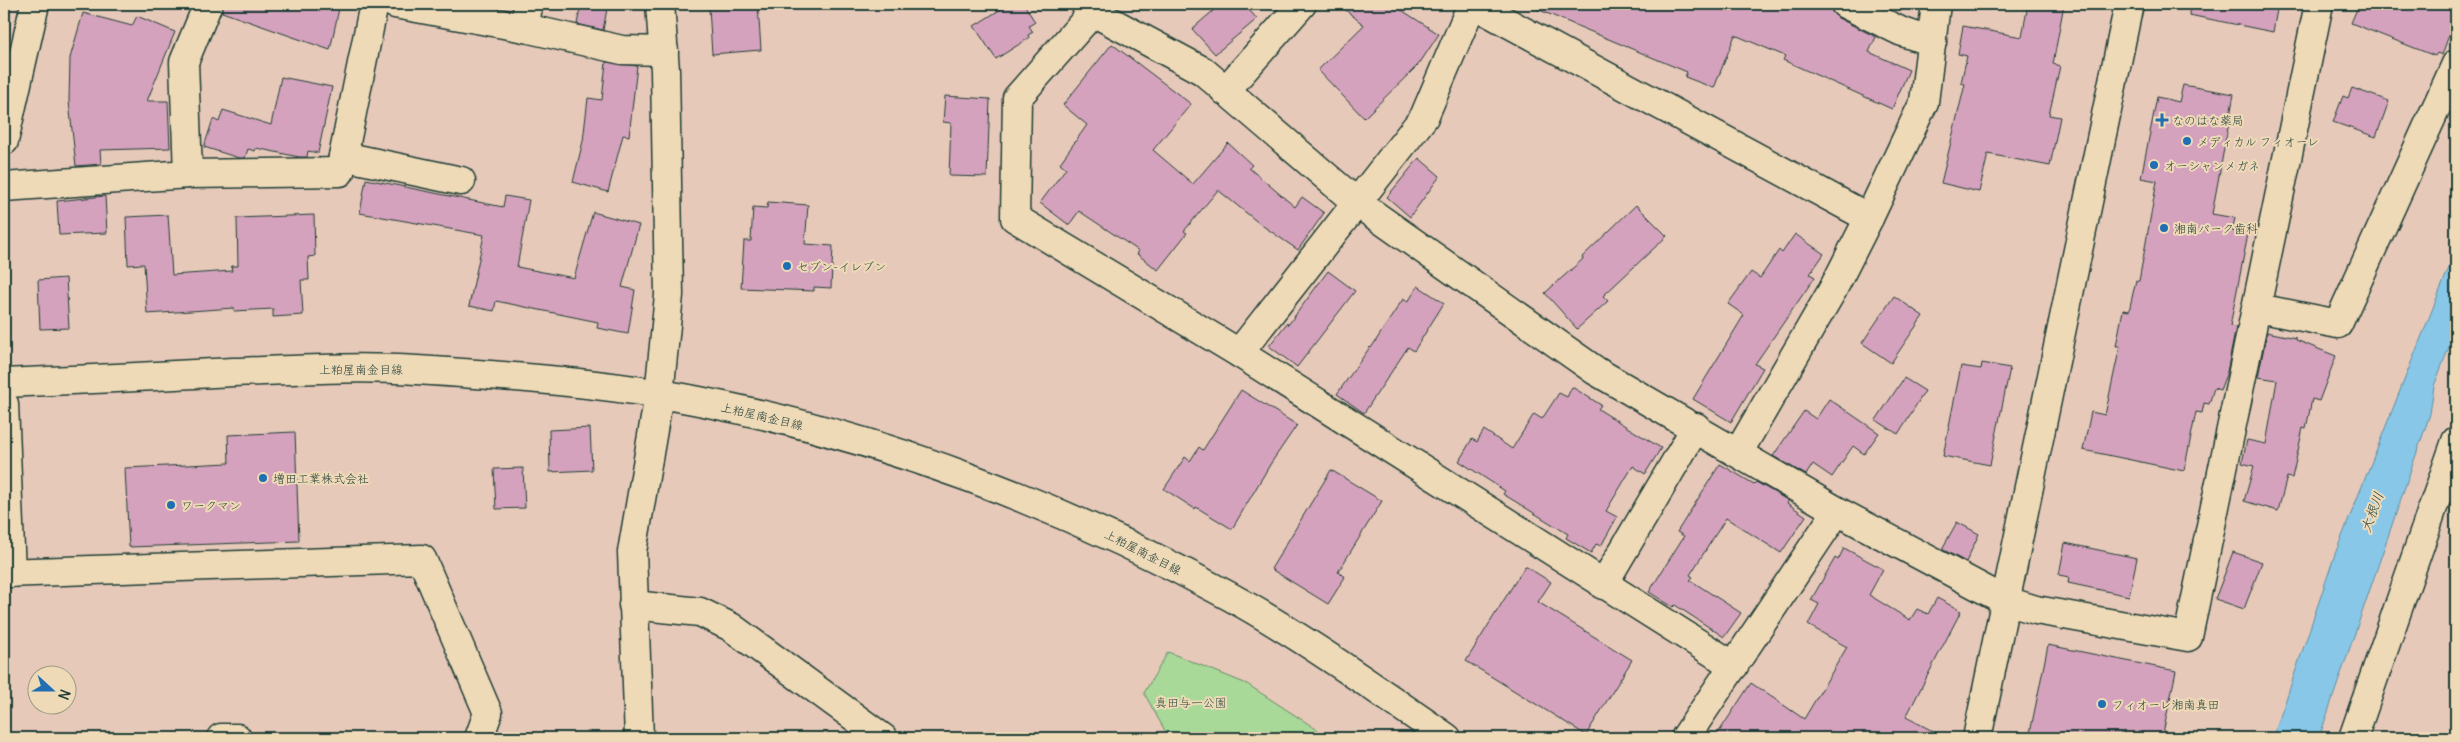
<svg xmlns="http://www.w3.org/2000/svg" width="2460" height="742" viewBox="0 0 2460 742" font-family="Delius,'Klee One',sans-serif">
	<rect width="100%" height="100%" fill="#e7c9ba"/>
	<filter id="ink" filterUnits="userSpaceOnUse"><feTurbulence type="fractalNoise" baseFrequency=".02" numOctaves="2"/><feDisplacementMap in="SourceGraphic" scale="10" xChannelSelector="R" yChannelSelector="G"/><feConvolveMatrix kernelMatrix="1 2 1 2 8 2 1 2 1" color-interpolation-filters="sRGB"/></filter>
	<g filter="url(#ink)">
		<path fill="#a9d999" stroke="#648b66" d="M1168 652 1247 684 1330 738H1169L1144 693Z"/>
		<path fill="#88c7e8" stroke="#5e90a0" d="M2456 250V329L2434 386 2430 414 2319 738H2273L2335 554Z"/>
		<g fill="#d5a2bd" stroke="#1f3d34">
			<path d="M223 4H340L330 50 222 12Z"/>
			<path d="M581 4H608L603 30 577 24Z"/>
			<path d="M1009 4H1024L1035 22 1029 26 1033 32 1028 35 1029 38 996 59 974 26Z"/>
			<path d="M1221 4H1244L1257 19 1215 54 1192 29Z"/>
			<path d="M1338 4H1392L1439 34 1419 64 1364 118 1318 70 1364 25Z"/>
			<path d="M1525 4H1830L1832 12 1838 18 1876 37 1869 52 1909 70 1892 109 1783 60 1785 56 1735 35 1714 88 1685 77 1687 72Z"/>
			<path d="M2028 4H2064L2053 64 2060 66 2049 115 2060 117 2050 166 1988 154 1979 192 1941 183 1965 84 1961 83 1967 56 1958 54 1963 26 2022 37Z"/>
			<path d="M2190 4H2278L2273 32 2189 15Z"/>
			<path d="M2359 4H2456V15L2442 55 2437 53 2435 56 2351 23Z"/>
			<path d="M758 5 761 50 712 54 709 8Z"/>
			<path d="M83 13 132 26 137 16 175 32 147 101H168L170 148 100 150 101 164 76 166 69 102 70 58Z"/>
			<path d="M1112 44 1191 104 1153 150 1193 184 1228 143 1252 165 1249 168 1295 207 1302 197 1324 213 1298 250 1260 224 1218 190 1184 231 1187 233 1158 270 1137 254 1139 251 1079 211 1069 225 1040 203 1066 168 1060 163 1087 125 1063 105Z"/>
			<path d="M606 62 637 66 629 136 623 135 608 192 573 182 583 141 588 98 602 100Z"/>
			<path d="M281 77 332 87 318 153 308 151 307 157H299L256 148 255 151 248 149 245 158H239L204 147 213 119 219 122 223 110 271 125Z"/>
			<path d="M2183 85 2234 94 2212 214 2235 218 2232 231 2248 234 2230 326 2236 327 2227 372 2220 390 2214 388 2209 404 2204 403 2202 413 2196 412 2184 471 2083 450 2091 412 2105 415 2120 346H2116L2123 310 2129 311 2136 280 2139 281 2157 181 2141 178 2157 97 2179 102Z"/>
			<path d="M2352 88 2389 101 2376 137 2333 122 2343 96 2348 98Z"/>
			<path d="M945 96 990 99 987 177 949 176 951 123 943 122Z"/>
			<path d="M1419 158 1440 176 1410 217 1387 197Z"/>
			<path d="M366 179 503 207 505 196 529 200 517 267 574 278 593 212 639 225 622 287 635 290 628 334 597 328 598 322 496 301 494 311 469 306 484 235 360 213Z"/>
			<path d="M105 196 107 233 59 235 57 201Z"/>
			<path d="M768 202 808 205 805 244 833 246 831 288 814 287V291L741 288 744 241H751L753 207 767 208Z"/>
			<path d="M1636 205 1667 236 1603 296 1608 301 1577 329 1545 293 1583 259 1582 257Z"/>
			<path d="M168 215 172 275 232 271 231 266H238L237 218 314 215 315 256 308 257 309 280H301L303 315 273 317V309L234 311V308L147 314 144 264 128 265 126 217Z"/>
			<path d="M1795 234 1824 254 1810 274 1815 277 1755 364 1763 368 1731 422 1693 399 1744 315 1728 304 1751 272 1760 278 1779 250 1782 253Z"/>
			<path d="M1328 271 1355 291 1297 367 1269 346 1287 323 1288 325Z"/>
			<path d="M66 278 69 328 40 329 38 280Z"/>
			<path d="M1418 286 1444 303 1414 351 1408 347 1364 413 1337 394 1370 347 1371 348 1403 299 1408 302Z"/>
			<path d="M1894 296 1923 316 1891 363 1862 343Z"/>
			<path d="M2267 332 2296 338V340L2336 356 2319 401 2312 399 2306 429 2303 428 2292 478 2287 477 2278 511 2244 501 2254 466 2242 463 2247 440 2266 444 2277 380 2258 377Z"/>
			<path d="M1982 363 2010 368 1990 465 1943 456 1961 366 1981 369Z"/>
			<path d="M1904 378 1925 391 1898 434 1876 420Z"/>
			<path d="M1572 387 1601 405 1598 409 1661 448 1645 474 1633 466 1606 511 1617 517 1601 546 1596 544 1591 553 1566 538 1568 534 1503 494 1505 491 1459 461 1472 439 1477 442 1484 430 1512 449 1534 414 1542 419 1559 393 1567 397Z"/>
			<path d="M1241 390 1297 425 1271 463 1232 529 1196 507 1195 509 1164 489 1185 457 1190 461 1199 447 1203 450Z"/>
			<path d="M1829 399 1879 433 1864 454 1853 446 1832 477 1813 464 1806 475 1773 456 1804 411 1816 419Z"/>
			<path d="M590 428 592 470 550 472 549 430Z"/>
			<path d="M295 432 299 541 129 547 125 468 229 463 228 435Z"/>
			<path d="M1720 464 1754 484 1756 482 1789 501 1787 503 1806 516 1781 553 1726 518 1690 575 1693 577 1690 580 1741 613 1724 637 1675 605 1673 607 1649 592 1684 536 1677 532Z"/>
			<path d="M523 468 525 508 496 509 494 469Z"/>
			<path d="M1331 470 1382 501 1338 572 1345 577 1328 604 1271 569Z"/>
			<path d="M1957 522 1979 534 1966 562 1942 549Z"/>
			<path d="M2065 543 2137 558 2129 596 2068 583 2069 577 2059 575Z"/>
			<path d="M1844 548 1883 569 1869 595 1910 620 1917 609 1928 614 1937 598 1961 611 1906 717 1946 738H1715L1751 683 1804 719 1847 647 1808 625 1819 604 1811 600 1835 558 1838 560Z"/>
			<path d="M2233 552 2262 562 2244 609 2215 599Z"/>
			<path d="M1525 566 1551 582 1538 602 1632 660 1586 735 1466 661Z"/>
			<path d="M2048 645 2176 671 2162 738H2029Z"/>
		</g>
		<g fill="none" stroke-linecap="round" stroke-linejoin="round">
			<g stroke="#1f3d34" stroke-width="31">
				<g id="street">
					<path d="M395 4 525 28 622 50 664 51"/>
					<path d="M1085 4 1093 12 1203 71 1356 202 1596 371 1837 511 2006 601 2036 610 2188 637 2319 4"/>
					<path d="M1473 4 1869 218"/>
					<path d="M1845 4 1900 31 1932 42"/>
					<path d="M1093 12 1017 98 1015 218 1239 353 1734 666"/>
					<path d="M525 28 528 4"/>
					<path d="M1225 91 1302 4"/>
					<path d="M4 141 35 4"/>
					<path d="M343 156 461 181"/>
					<path d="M188 174 184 62 208 4"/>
					<path d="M4 187 188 174 340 172 374 4"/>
					<path d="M2258 308 2338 324 2456 64"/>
					<path d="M1239 353 1424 117 1472 4"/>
					<path d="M4 404 11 573"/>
					<path d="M1738 453 1832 291 1869 218 1924 102 1936 4"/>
					<path d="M4 573 422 559 488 713 479 738"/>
					<path d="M1603 585 1696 427"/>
					<path d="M633 605 700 612 731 627 883 738"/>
					<path d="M221 738H237"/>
					<path d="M639 738 632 552 659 395 669 295 665 70 660 4"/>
					<path d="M1685 738 1837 511"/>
					<path d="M2353 738 2456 441"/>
				</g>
			</g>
			<g stroke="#1f3d34" stroke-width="31">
				<g id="secondary">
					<path d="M4 383C80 380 157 376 233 372 294 370 356 366 417 370 509 376 609 383 699 401 883 437 1064 506 1229 596 1305 638 1376 689 1447 738"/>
					<path d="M1977 738 2129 4"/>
				</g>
			</g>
			<use href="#street" stroke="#efdab8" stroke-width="28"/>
			<use href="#secondary" stroke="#efdab8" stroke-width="28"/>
		</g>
	</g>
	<g fill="#1f6fb2" stroke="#efdab8" stroke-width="2">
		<path d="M2159.5 112.5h5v5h5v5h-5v5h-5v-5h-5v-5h5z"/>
		<circle cx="2187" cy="141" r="5"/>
		<circle cx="2154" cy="165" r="5"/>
		<circle cx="2164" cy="228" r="5"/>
		<circle cx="787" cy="266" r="5"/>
		<circle cx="263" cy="478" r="5"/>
		<circle cx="171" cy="505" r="5"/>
		<circle cx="2102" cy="704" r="5"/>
	</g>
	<g text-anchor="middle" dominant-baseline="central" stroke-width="4" stroke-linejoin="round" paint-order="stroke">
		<g font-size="12" fill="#1f3d34" stroke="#efdab8" text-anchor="start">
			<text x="2172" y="120">なのはな薬局</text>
			<text x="2197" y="141">メディカル フィオーレ</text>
			<text x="2164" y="165">オーシャンメガネ</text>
			<text x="2174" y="228">湘南パーク歯科</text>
			<text x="797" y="266">セブン-イレブン</text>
			<text x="273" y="478">増田工業株式会社</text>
			<text x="181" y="505">ワークマン</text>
			<text x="2112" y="704">フィオーレ湘南真田</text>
		</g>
		<g font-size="12" fill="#1f3d34" stroke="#efdab8">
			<text x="361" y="369">上粕屋南金目線</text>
			<text transform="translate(762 416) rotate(13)">上粕屋南金目線</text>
			<text transform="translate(1143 552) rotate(27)">上粕屋南金目線</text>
		</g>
		<g font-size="12" fill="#2d4d3e" stroke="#efdab8">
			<text x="1191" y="702">真田与一公園</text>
		</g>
		<g font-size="14" font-style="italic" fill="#2a4b46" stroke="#efdab8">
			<text transform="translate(2372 512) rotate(-70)">大根川</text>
		</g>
	</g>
	<rect width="2460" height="742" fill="none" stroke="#efdab8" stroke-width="20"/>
	<rect x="10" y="10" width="2440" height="722" fill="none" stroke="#1f3d34" stroke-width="2" filter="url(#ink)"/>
	<g transform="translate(52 690) rotate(111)"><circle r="24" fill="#efdab8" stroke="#9c9b83"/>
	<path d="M0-4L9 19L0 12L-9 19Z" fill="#1f6fb2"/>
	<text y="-8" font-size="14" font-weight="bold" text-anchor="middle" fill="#1f3d34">N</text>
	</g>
</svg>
